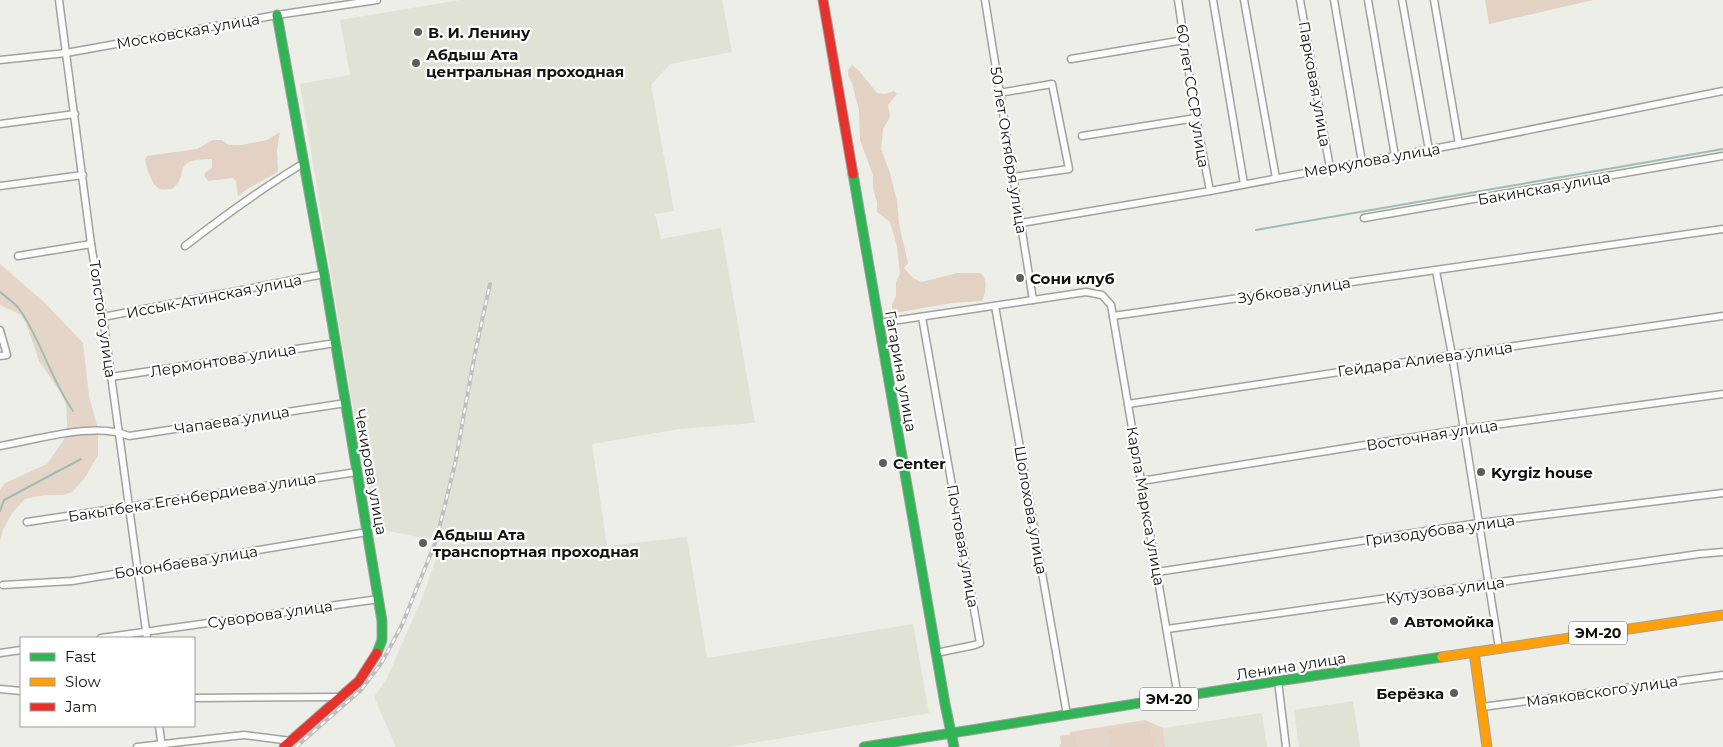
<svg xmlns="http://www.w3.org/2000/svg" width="1723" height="747" viewBox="0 0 1723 747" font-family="Montserrat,sans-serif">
	<rect width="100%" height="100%" fill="#edeee8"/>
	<g fill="#e0e2d6">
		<path d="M460 0H722L732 52 670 64 651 85 674 211 655 214 661 239 721 228 755 423 679 429 592 444 607 546 687 537 707 658 913 624 929 713 729 747H396L374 697 387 678 423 596 442 542 379 529 369 506 300 84 350 75 340 20Z"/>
		<path d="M1353 701 1360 747H1299L1294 710Z"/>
		<path d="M1262 713 1267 747H1165L1163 728Z"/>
	</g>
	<g fill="#e4d5c8">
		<path d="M0 264 44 302 83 343 89 396 98 429V455L84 479 72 492 63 495H45L25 499 12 513 3 530 0 541V490L5 483 47 464 63 441 67 432V422L66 404 62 394 39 361 26 323 21 315 0 305Z"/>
		<path d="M1145 720 1163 728 1165 747H1071L1070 732Z"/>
	</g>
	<g fill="#e3d1c4">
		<path d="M1485 0H1593L1489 24Z"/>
		<path d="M852 65 859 71 877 93 885 94 894 91 897 94 888 105 890 117 883 129 881 149 890 173 897 201 899 224 908 263 904 268 913 278 921 282 957 273H979L983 275C987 283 986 292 982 301L952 303 900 312H896L892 309V304L896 296V282L900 274 897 246 890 222 877 212V202L873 189V175L860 140 859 110 852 83 848 75V70Z"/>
		<path d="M280 132 277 150 278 172 249 188 238 196 236 182 233 178 208 181 205 177V173L212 168V159C168 159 192 174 172 189 168 189 164 190 160 189 151 185 147 168 145 160L147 156 197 149 213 140H222L229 145H242L267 140Z"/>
		<path d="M1147 724 1150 727 1154 747H1111L1109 730 1127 725Z"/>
		<path d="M1075 734 1077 747H1059L1061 743 1060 736Z"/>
	</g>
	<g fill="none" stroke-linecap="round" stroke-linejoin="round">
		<g stroke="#9fbcb3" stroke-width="2">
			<path d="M1256 230 1723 149"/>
			<path d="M0 292C6 297 15 303 20 310 42 342 51 380 73 411"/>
			<path d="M0 511 4 500 81 459"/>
		</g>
		<g stroke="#a1a29d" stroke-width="9">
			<g id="street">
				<path d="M59 0 91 244 103 317 147 638"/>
				<path d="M985 0 1033 300"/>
				<path d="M1178 0 1196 118 1210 191"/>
				<path d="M1213 0 1244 184"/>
				<path d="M1244 0 1276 178"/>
				<path d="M1300 0 1330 168"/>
				<path d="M1334 0 1362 162"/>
				<path d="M1368 0 1395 156"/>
				<path d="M1402 0 1429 150"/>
				<path d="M1434 0 1459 144"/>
				<path d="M1071 59 1184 40"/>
				<path d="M0 60 66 53 277 15 377 0"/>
				<path d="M999 93 1052 84 1069 169 1013 177"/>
				<path d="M0 124 75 114"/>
				<path d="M1082 136 1196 118"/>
				<path d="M0 186 83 175"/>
				<path d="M1364 218 1723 156"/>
				<path d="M1021 223 1210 191 1459 144 1723 91"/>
				<path d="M185 246C224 216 262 188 304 163"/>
				<path d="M18 256 91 244"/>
				<path d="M1436 271 1452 355 1499 648"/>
				<path d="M995 306 1067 715"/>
				<path d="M1113 316 1723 229"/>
				<path d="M103 317 324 274"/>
				<path d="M922 317 980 643 975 645 936 653"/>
				<path d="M879 323 1086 292 1102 295 1111 305 1178 697"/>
				<path d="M0 330 7 355 0 356"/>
				<path d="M111 377 336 343"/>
				<path d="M1128 404 1452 355 1723 316"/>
				<path d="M0 446C37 440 95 421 129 436L346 403"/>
				<path d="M1141 481 1464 429 1723 394"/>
				<path d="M27 522 357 472"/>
				<path d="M1157 572 1479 523 1723 493"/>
				<path d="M3 585 72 581 367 532"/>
				<path d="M1167 629 1699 554 1723 552"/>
				<path d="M101 638 379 599"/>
				<path d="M0 653 21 650"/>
				<path d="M1278 681 1286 747"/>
				<path d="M0 689 21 691"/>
				<path d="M194 698 340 697"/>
				<path d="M1482 707 1723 675"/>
				<path d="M159 726 162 747"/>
				<path d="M137 747 244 735 291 741"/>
			</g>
		</g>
		<g stroke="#a1a29d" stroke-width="11">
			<g id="fast">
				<path d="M277 15 324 274 382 621V640L377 653"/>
				<path d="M853 174 945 704 954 747"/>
				<path d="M864 747 1278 681 1442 657"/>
			</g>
		</g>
		<g stroke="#a1a29d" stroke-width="11">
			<g id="slow">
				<path d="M1474 652 1487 747"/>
				<path d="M1442 657 1723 615"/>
			</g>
		</g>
		<g stroke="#a1a29d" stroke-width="11">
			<g id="jam">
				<path d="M823 0 853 174"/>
				<path d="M284 747 359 681 377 653"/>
			</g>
		</g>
		<use href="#street" stroke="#fcfcfc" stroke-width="6"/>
		<use href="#fast" stroke="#30b455" stroke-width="9"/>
		<use href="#slow" stroke="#ff9f0a" stroke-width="9"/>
		<use href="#jam" stroke="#e5322d" stroke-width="9"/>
		<g stroke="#bfbfbe" stroke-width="4">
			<path id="rail" d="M296 747 361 690 382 662 402 625 414 595 436 541 455 464 475 353 490 284"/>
		</g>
		<use href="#rail" stroke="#fff" stroke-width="2" stroke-dasharray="5.5" stroke-linecap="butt"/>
	</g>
	<g fill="#5d5e5a" stroke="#fff" stroke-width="2">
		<circle cx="418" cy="32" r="5"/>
		<circle cx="416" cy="63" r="5"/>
		<circle cx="1020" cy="278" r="5"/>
		<circle cx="883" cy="463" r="5"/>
		<circle cx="1481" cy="472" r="5"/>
		<circle cx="423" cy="543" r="5"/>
		<circle cx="1394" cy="621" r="5"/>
		<circle cx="1454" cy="693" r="5"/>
	</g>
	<g text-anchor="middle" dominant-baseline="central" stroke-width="4.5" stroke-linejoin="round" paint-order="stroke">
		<g fill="#fff" stroke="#585856" stroke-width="1">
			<rect x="1569" y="621.5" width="58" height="23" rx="4"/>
			<rect x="1140" y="687.5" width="58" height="23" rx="4"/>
		</g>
		<g font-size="14" font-weight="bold" fill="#10110d">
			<text x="1598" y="633">ЭМ-20</text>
			<text x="1169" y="699">ЭМ-20</text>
		</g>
		<g font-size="15" fill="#10110d" stroke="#fff">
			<text transform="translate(188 31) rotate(-10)">Московская улица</text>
			<text transform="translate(1315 84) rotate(80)">Парковая улица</text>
			<text transform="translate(1193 96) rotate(81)">60 лет СССР улица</text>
			<text transform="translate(1009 150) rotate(81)">50 лет Октября улица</text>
			<text transform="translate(1372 160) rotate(-10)">Меркулова улица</text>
			<text transform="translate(1544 188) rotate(-10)">Бакинская улица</text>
			<text transform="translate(1294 290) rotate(-8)">Зубкова улица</text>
			<text transform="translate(214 296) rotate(-11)">Иссык-Атинская улица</text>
			<text transform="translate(103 319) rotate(82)">Толстого улица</text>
			<text transform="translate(1425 359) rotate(-8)">Гейдара Алиева улица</text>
			<text transform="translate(223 360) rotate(-9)">Лермонтова улица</text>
			<text transform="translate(901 371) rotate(80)">Гагарина улица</text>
			<text transform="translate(232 420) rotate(-9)">Чапаева улица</text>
			<text transform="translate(1432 435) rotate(-9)">Восточная улица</text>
			<text transform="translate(371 472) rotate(80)">Чекирова улица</text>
			<text transform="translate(192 497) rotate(-9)">Бакытбека Егенбердиева улица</text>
			<text transform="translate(1146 506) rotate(80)">Карла Маркса улица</text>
			<text transform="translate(1031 510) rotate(80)">Шолохова улица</text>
			<text transform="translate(1440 530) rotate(-8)">Гризодубова улица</text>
			<text transform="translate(963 546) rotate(80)">Почтовая улица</text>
			<text transform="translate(186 562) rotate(-9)">Боконбаева улица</text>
			<text transform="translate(1445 590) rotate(-8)">Кутузова улица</text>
			<text transform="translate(270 614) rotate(-8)">Суворова улица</text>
			<text transform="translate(1291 666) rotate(-9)">Ленина улица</text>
			<text transform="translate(1602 691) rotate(-8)">Маяковского улица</text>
		</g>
		<g font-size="15" font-weight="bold" fill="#10110d" stroke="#fff" text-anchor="start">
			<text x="428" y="32">В. И. Ленину</text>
			<text x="426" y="54">Абдыш Ата<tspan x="426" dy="17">центральная проходная</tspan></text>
			<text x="1030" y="278">Сони клуб</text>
			<text x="893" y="463">Center</text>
			<text x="1491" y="472">Kyrgiz house</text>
			<text x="433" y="534">Абдыш Ата<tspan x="433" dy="17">транспортная проходная</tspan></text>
			<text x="1404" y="621">Автомойка</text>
			<text x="1444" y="693" text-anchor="end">Берёзка</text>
		</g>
	</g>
	<rect x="20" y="637" width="175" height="90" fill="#ffffff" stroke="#9fa09e"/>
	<rect x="30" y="653" width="25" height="8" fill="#30b455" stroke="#9fa09e"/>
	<text x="65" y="662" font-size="15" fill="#10110d">Fast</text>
	<rect x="30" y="678" width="25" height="8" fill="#ff9f0a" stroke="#9fa09e"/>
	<text x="65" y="687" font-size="15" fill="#10110d">Slow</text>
	<rect x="30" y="703" width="25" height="8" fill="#e5322d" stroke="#9fa09e"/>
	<text x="65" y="712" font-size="15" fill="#10110d">Jam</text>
</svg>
